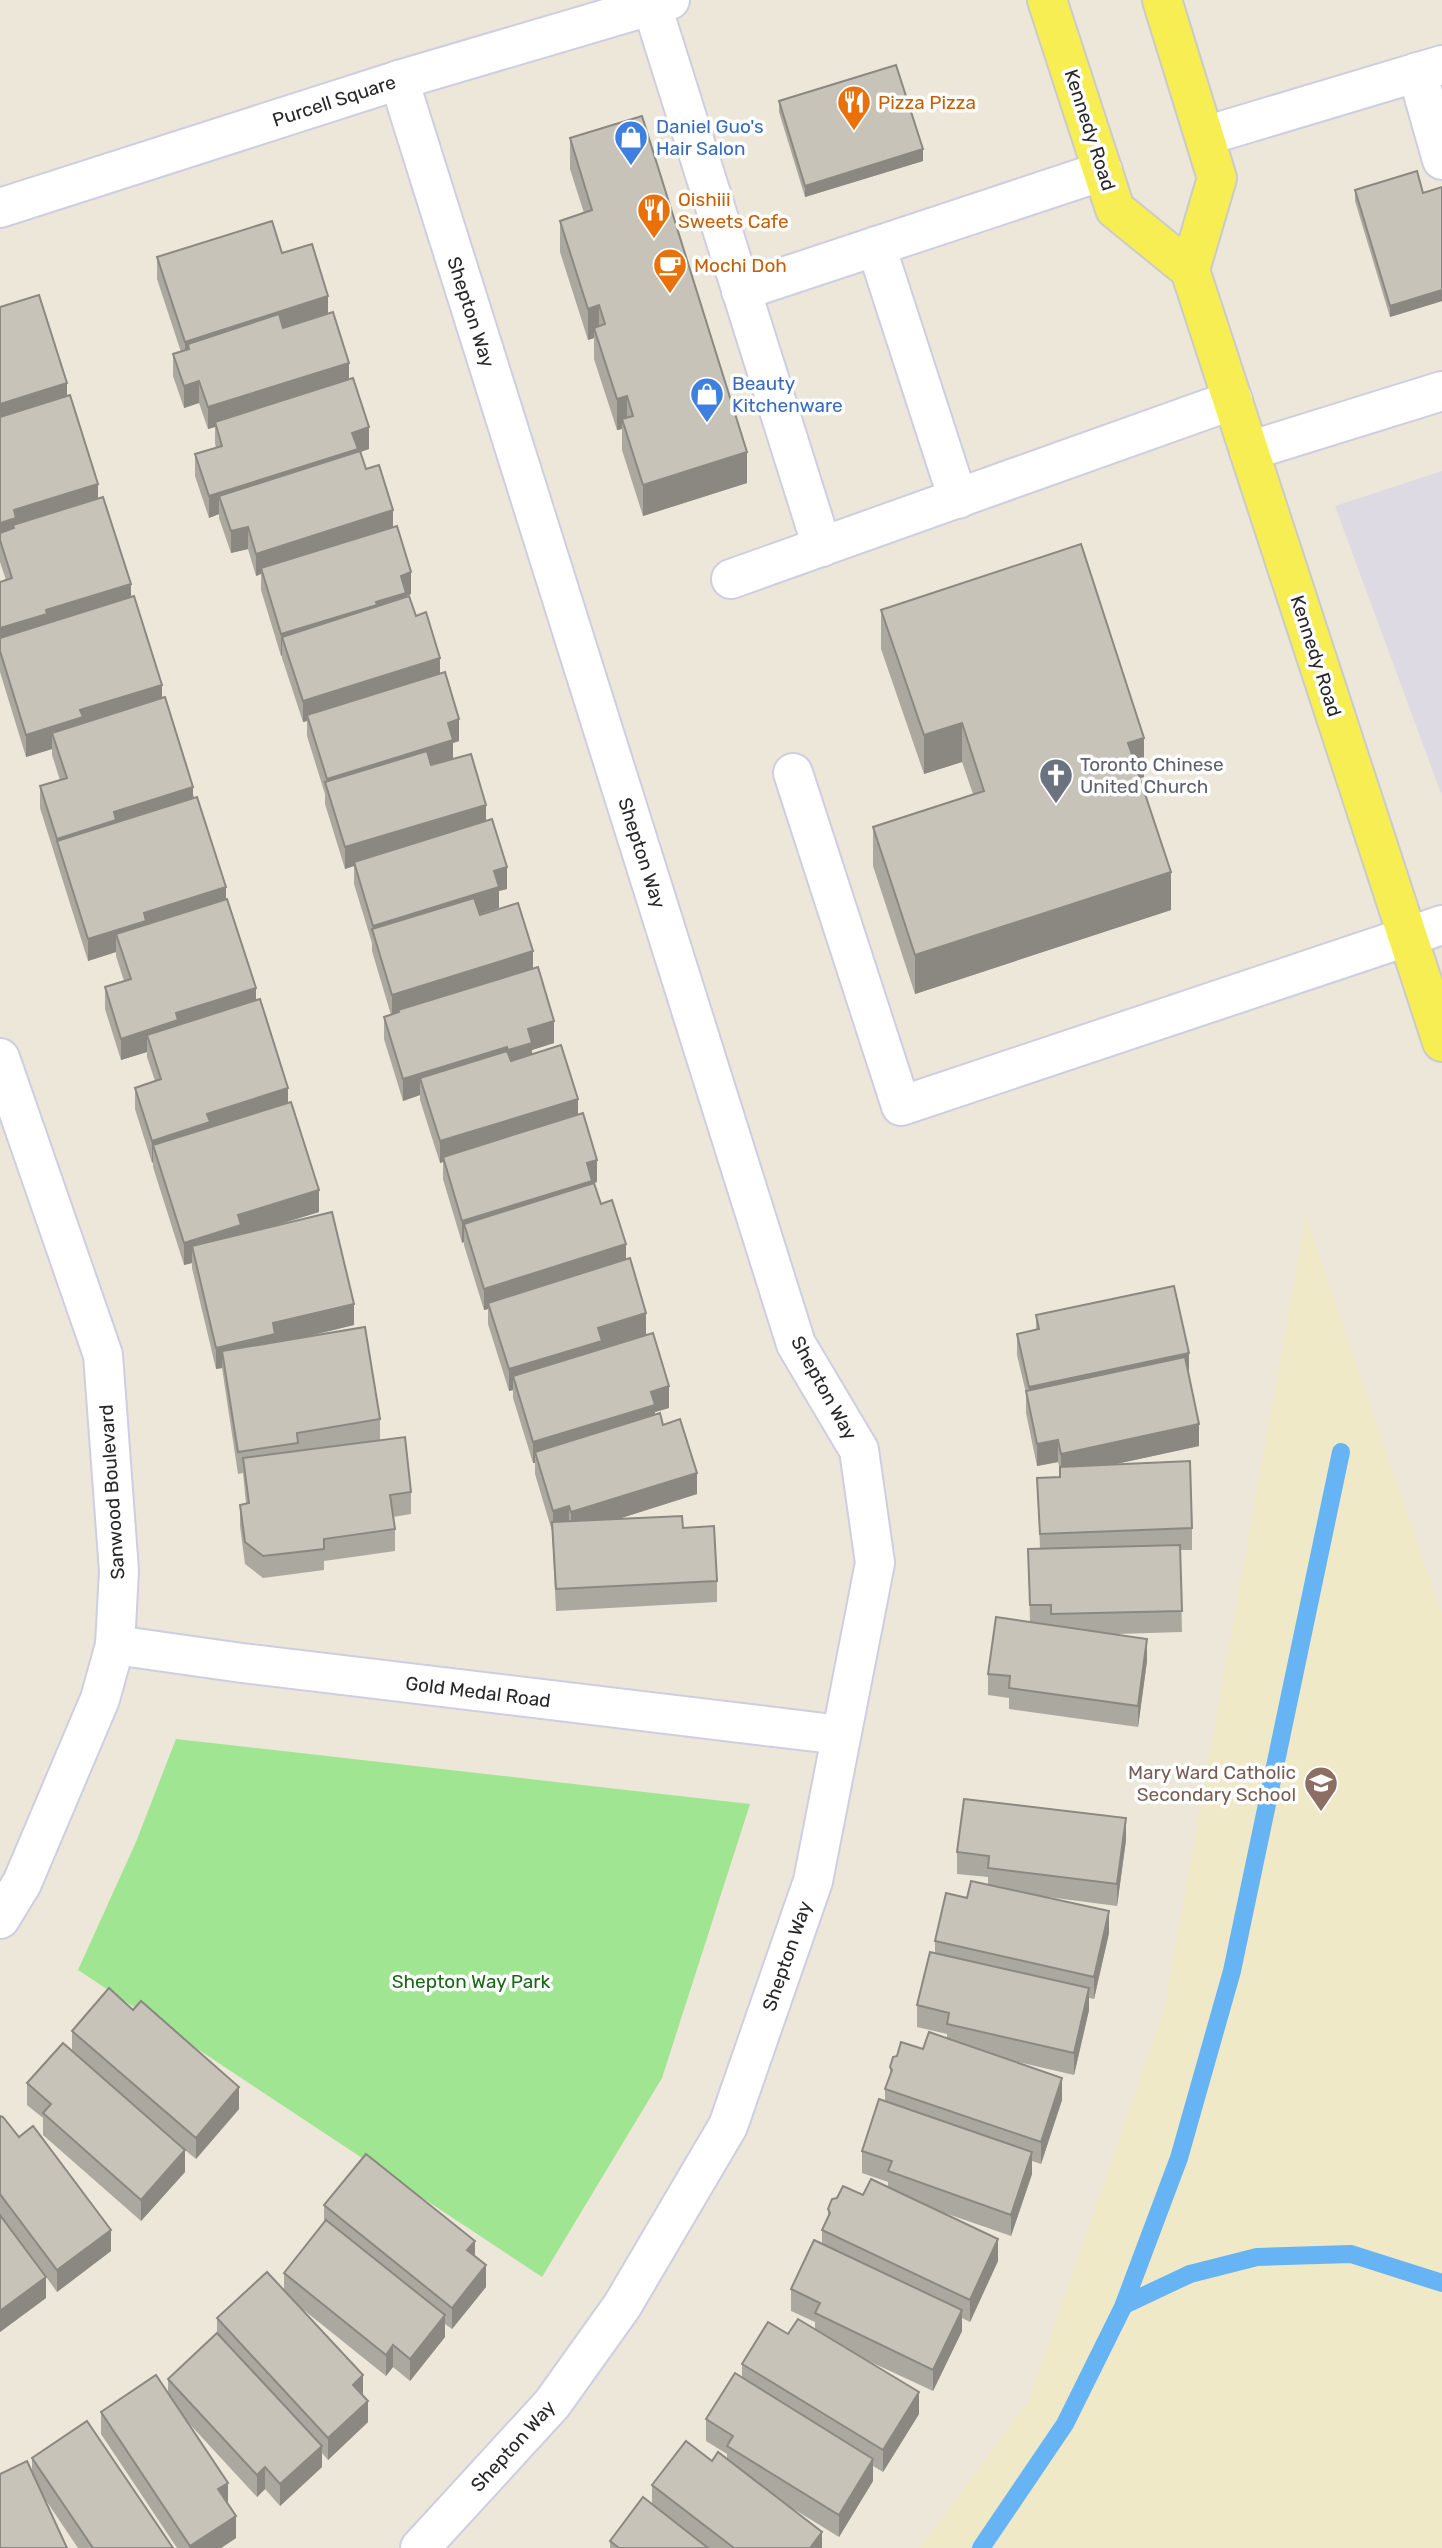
<svg xmlns="http://www.w3.org/2000/svg" width="1442" height="2548" viewBox="0 0 1442 2548" font-family="Rubik,sans-serif">
	<rect width="100%" height="100%" fill="#ece7d9"/>
	<path fill="#dedae3" d="M1442 471V796L1335 506Z"/>
	<path fill="#efe9c7" d="M1306 1216 1442 1615V2548H920L1029 2400 1164 2010Z"/>
	<path fill="#9fe592" d="M176 1739 750 1804 662 2078 542 2277 78 1970 136 1842Z"/>
	<g fill="none" stroke-linecap="round" stroke-linejoin="round">
		<g stroke="#66b4f4" stroke-width="18">
			<path d="M1124 2305 1190 2274 1257 2257 1351 2254 1442 2283"/>
			<path d="M981 2548 1065 2424 1123 2307 1179 2158 1232 1971 1341 1452"/>
		</g>
		<g stroke="#cecee2" stroke-width="42">
			<g id="minor">
				<path d="M652 6 822 547"/>
				<path d="M1417 72 1442 160"/>
				<path d="M399 80 796 1344 859 1450 875 1563 813 1881 728 2126 622 2306 552 2404 420 2548"/>
				<path d="M1205 136 1442 65"/>
				<path d="M0 208 399 80 670 0"/>
				<path d="M876 246 958 499"/>
				<path d="M741 291 1103 171"/>
				<path d="M1249 451 1442 391"/>
				<path d="M731 579 1233 400"/>
				<path d="M793 773 901 1106 1442 925"/>
				<path d="M0 1058 103 1355 119 1571 115 1645 100 1699 22 1883 0 1919"/>
				<path d="M115 1645 242 1663 841 1735"/>
			</g>
		</g>
		<g stroke="#cbcbcb" stroke-width="42">
			<g id="major">
				<path d="M1047 0 1115 209 1190 270 1442 1042"/>
				<path d="M1162 0 1217 178 1190 270"/>
			</g>
		</g>
		<use href="#minor" stroke="#fff" stroke-width="38"/>
		<use href="#major" stroke="#f7ee53" stroke-width="38"/>
	</g>
	<g fill="#aba89f">
		<path d="M779 101 923 161 805 197 779 112Z"/>
		<path d="M570 138 747 483 643 516 622 450V429L617 430 594 359V338L588 340 560 252V221L584 213 570 169Z"/>
		<path d="M1442 187V301L1390 317 1355 201V190L1423 193Z"/>
		<path d="M282 253 328 313 349 380 369 449 361 452 366 469 393 527 411 594 406 596V597L416 616 440 674 459 741 453 743V759L486 821 507 889 499 891V908L479 914 533 969 554 1043 532 1050V1055L578 1114 597 1182 592 1184 626 1260 646 1335 669 1408 655 1412V1414L663 1425 697 1494 618 1519 683 1528 717 1581V1602L556 1611 552 1531 535 1474V1463H533L513 1398V1390L509 1391 488 1324V1309L484 1310 464 1245V1242L462 1243 443 1179V1162L440 1163 420 1100V1095L403 1101 384 1039V1017L391 1015 372 951V943L354 884V866L345 869 325 804V794L307 736V721L303 722 282 658V655L281 656 261 590V574L256 576 248 549 231 553 219 518V514L209 518 195 476V454L216 448 215 443V427L208 429 199 403 184 408 173 376V354L181 352 157 279V257Z"/>
		<path d="M0 307 67 396 98 498 131 597 226 899 256 1001 288 1102 319 1212 273 1226 354 1325 305 1337 380 1419V1440L411 1492V1514L393 1517 395 1529V1551L324 1561V1570L263 1578 245 1564 240 1526V1505L246 1503 243 1473 238 1474 222 1368 216 1369 192 1268V1263L184 1265 153 1167V1162L152 1163 135 1109V1088L155 1081 147 1057V1052L121 1060 105 1009V987L124 981 116 956V952L88 961 40 808V786L60 780 52 755V749L26 757 0 672V582L6 580 0 562Z"/>
		<path d="M881 610 1144 777 1140 778 1171 910 915 994 873 866V827L973 794 962 762 924 774 881 649Z"/>
		<path d="M1036 1315 1189 1375 1199 1446 1111 1465 1192 1528V1550H1180L1182 1632 1116 1634 1147 1661 1138 1727 1009 1709V1698L988 1695V1674L1030 1622 1028 1549 1040 1548 1037 1478 1060 1477V1470L1058 1462 1037 1466 1026 1413V1393L1017 1355V1334L1036 1330Z"/>
		<path d="M1126 1840 1117 1906 1040 1896 1109 1933 1094 1999 1089 1998V2010L1074 2075 1009 2060 1062 2100 1041 2164 1032 2161V2174L1011 2236 939 2211 998 2261 970 2322 962 2318V2331L933 2391 860 2357 919 2414 883 2472 873 2466V2481L839 2537 784 2503 822 2548H610V2541L652 2504V2485L712 2461 727 2459V2454L706 2441V2419L742 2378V2364L788 2334 815 2329V2322L791 2311V2289L822 2244V2230L828 2217V2209L863 2195 888 2187V2182L862 2173V2151L885 2101V2089L890 2076V2067L923 2049 947 2039V2034L917 2027V2005L935 1953V1941L967 1898 988 1885V1877L957 1874V1852Z"/>
		<path d="M72 2031 239 2109 196 2159 185 2150V2172L141 2221 43 2135V2118L27 2105V2083L72 2051Z"/>
		<path d="M0 2116 111 2251 57 2292 34 2260 46 2298 0 2332Z"/>
		<path d="M324 2205 475 2257 486 2287 452 2329 445 2324V2337L410 2381 393 2367 386 2376 300 2307 363 2396 368 2422 328 2460 322 2453V2467L280 2506 265 2489 257 2497 185 2419 228 2504 236 2538 221 2548H177L101 2434V2412L168 2394V2379L217 2333V2318L284 2290V2273L324 2224Z"/>
		<path d="M32 2458 173 2548H78L43 2496 32 2472Z"/>
	</g>
	<g fill="#8b8882">
		<path d="M923 149V161L805 197V186Z"/>
		<path d="M1442 290V301L1390 317V306Z"/>
		<path d="M328 296V317L189 349 188 344V363L185 364V342Z"/>
		<path d="M599 305V336L594 328V338L588 340V309Z"/>
		<path d="M349 363V385L215 422V427L208 429V407Z"/>
		<path d="M199 381V403L184 408V386Z"/>
		<path d="M67 383V405L0 425V404Z"/>
		<path d="M627 396V427L622 419V429L617 430V399Z"/>
		<path d="M369 427V449L219 496V514L209 518V496L352 433Z"/>
		<path d="M747 452V483L643 516V485Z"/>
		<path d="M98 484V505L14 528 13 525V541L0 540V523L14 510Z"/>
		<path d="M393 510V532L261 568V574L256 576V554Z"/>
		<path d="M248 527V549L231 553V531Z"/>
		<path d="M411 572V594L406 596V614L282 637V655L281 656V634L376 602 401 576Z"/>
		<path d="M131 584V606L0 650V628L46 610Z"/>
		<path d="M440 658V680L307 715V721L303 722V701Z"/>
		<path d="M162 685V706L52 733V749L26 757V735L80 710Z"/>
		<path d="M459 719V741L453 743V762L327 789V779L448 723Z"/>
		<path d="M962 723V762L924 774V735Z"/>
		<path d="M1144 738V777L1128 781V743Z"/>
		<path d="M193 787V809L57 841V839L114 812Z"/>
		<path d="M486 805V827L354 862V866L345 869V847Z"/>
		<path d="M507 867V889L499 891V908L377 947 373 933V926L494 871Z"/>
		<path d="M1171 872V910L915 994V955Z"/>
		<path d="M226 887V908L116 934V952L88 961V939L144 913Z"/>
		<path d="M533 951V973L398 1010V1014L392 1016V995Z"/>
		<path d="M256 988V1010L147 1035V1052L121 1060V1039L176 1013Z"/>
		<path d="M554 1021V1043L532 1050V1065L508 1072V1050L528 1029Z"/>
		<path d="M507 1047V1069L420 1078V1095L403 1101V1079Z"/>
		<path d="M288 1088V1109L153 1145V1162L152 1163V1141L207 1114Z"/>
		<path d="M578 1099V1121L443 1157V1162L440 1163V1141Z"/>
		<path d="M597 1160V1182L592 1183V1203L464 1224V1242L462 1243V1221L587 1163Z"/>
		<path d="M319 1190V1212L241 1236 192 1246V1263L184 1265V1243L238 1215Z"/>
		<path d="M626 1244V1266L488 1303V1309L484 1310V1289Z"/>
		<path d="M354 1304V1325L275 1344 222 1351V1368L216 1369V1348L273 1323Z"/>
		<path d="M646 1313V1335L513 1376V1390L509 1391V1369L598 1328Z"/>
		<path d="M1189 1353V1375L1029 1409V1387Z"/>
		<path d="M669 1386V1408L655 1412V1427L535 1452V1463H533V1442L651 1392Z"/>
		<path d="M1199 1424V1446L1061 1476V1454Z"/>
		<path d="M1058 1440V1462L1037 1466V1444Z"/>
		<path d="M697 1473V1494L571 1534V1512Z"/>
		<path d="M569 1506V1528L553 1533V1511Z"/>
		<path d="M1147 1639V1661L1138 1727V1706Z"/>
		<path d="M1126 1818V1840L1117 1906V1884Z"/>
		<path d="M1109 1911V1933L1094 1999V1977Z"/>
		<path d="M1089 1988V2010L1074 2075V2053Z"/>
		<path d="M1062 2078V2100L1041 2164V2142Z"/>
		<path d="M239 2087V2109L196 2159V2138Z"/>
		<path d="M185 2150V2172L141 2221V2200Z"/>
		<path d="M1032 2152V2174L1011 2236V2215Z"/>
		<path d="M111 2230V2251L57 2292V2270Z"/>
		<path d="M998 2239V2261L970 2322V2300Z"/>
		<path d="M475 2241V2263L467 2250Z"/>
		<path d="M486 2265V2287L452 2329V2308Z"/>
		<path d="M46 2277V2298L0 2332V2311Z"/>
		<path d="M962 2310V2331L933 2391V2370Z"/>
		<path d="M445 2315V2337L410 2381V2359Z"/>
		<path d="M393 2345V2367L386 2376V2355Z"/>
		<path d="M363 2375V2397L353 2385Z"/>
		<path d="M919 2392V2414L883 2472V2450Z"/>
		<path d="M368 2401V2422L328 2460V2438Z"/>
		<path d="M322 2446V2467L280 2506V2484Z"/>
		<path d="M873 2459V2481L839 2537V2515Z"/>
		<path d="M265 2467V2489L257 2497V2475Z"/>
		<path d="M228 2483V2505L218 2489Z"/>
		<path d="M236 2516V2538L221 2548H190V2546Z"/>
		<path d="M822 2532V2548H810Z"/>
	</g>
	<g fill="#c7c3b9" stroke="#8b8882" stroke-width="2">
		<path d="M896 65 923 149 805 186 779 101Z"/>
		<path d="M642 116 747 452 643 485 622 419 633 416 627 396 617 399 594 328 605 324 599 305 588 309 560 221 592 210 570 138Z"/>
		<path d="M1417 171 1423 193 1442 187V290L1390 306 1355 190Z"/>
		<path d="M272 221 282 253 312 244 328 296 185 342 157 257Z"/>
		<path d="M39 295 67 383 0 404V307Z"/>
		<path d="M333 312 349 363 208 407 199 381 184 386 173 354 189 349 188 344 279 314 283 328Z"/>
		<path d="M353 378 369 427 352 433 358 449 209 496 195 454 222 446 215 422Z"/>
		<path d="M70 395 98 484 14 510 16 518 0 523V417Z"/>
		<path d="M360 451 366 469 379 465 393 510 256 554 248 527 231 531 219 496Z"/>
		<path d="M103 497 131 584 46 610 47 614 0 628V582L12 578 0 540V533L14 528 13 525Z"/>
		<path d="M397 526 411 572 401 576 406 593 376 602 377 605 281 634 261 568Z"/>
		<path d="M1081 544 1144 738 1128 743 1171 872 915 955 873 827 984 791 962 723 924 735 881 610Z"/>
		<path d="M134 596 162 685 80 710 83 717 26 735 0 651V638Z"/>
		<path d="M409 596 416 616 426 612 440 658 303 701 282 637Z"/>
		<path d="M445 672 459 719 448 723 453 740 327 779 307 715Z"/>
		<path d="M165 697 193 787 114 812 116 820 57 839 40 786 67 778 52 733Z"/>
		<path d="M427 751 431 765 471 754 486 805 345 847 325 782Z"/>
		<path d="M197 797 226 887 144 913 146 921 88 939 57 841Z"/>
		<path d="M492 819 507 867 494 871 499 887 373 926 354 862Z"/>
		<path d="M474 898 480 915 518 903 533 951 392 995 372 929Z"/>
		<path d="M227 899 256 988 176 1013 178 1020 121 1039 105 987 131 979 116 934Z"/>
		<path d="M538 967 554 1021 528 1029 532 1043 508 1050 507 1047 403 1079 384 1017 399 1012 398 1010Z"/>
		<path d="M260 999 288 1088 207 1114 210 1122 152 1141 135 1088 161 1079 147 1035Z"/>
		<path d="M561 1045 578 1099 440 1141 420 1078 507 1051 511 1061Z"/>
		<path d="M291 1102 319 1190 238 1215 241 1225 184 1243 153 1145Z"/>
		<path d="M583 1113 597 1160 587 1163 592 1181 462 1221 443 1157Z"/>
		<path d="M594 1183 601 1204 612 1200 626 1244 484 1289 464 1224Z"/>
		<path d="M332 1212 354 1304 273 1323 275 1334 216 1348 192 1246Z"/>
		<path d="M630 1258 646 1313 598 1328 602 1341 509 1369 488 1303Z"/>
		<path d="M1174 1286 1189 1353 1029 1387 1017 1334 1039 1329 1036 1315Z"/>
		<path d="M365 1327 380 1419 297 1433 298 1443 238 1452 222 1351Z"/>
		<path d="M653 1333 669 1386 651 1392 655 1405 533 1442 513 1376Z"/>
		<path d="M1185 1357 1199 1424 1061 1454 1058 1440 1037 1444 1026 1391Z"/>
		<path d="M660 1413 663 1425 680 1419 697 1473 571 1512 569 1506 553 1511 535 1452Z"/>
		<path d="M405 1437 411 1492 390 1495 395 1529 324 1539V1549L263 1556 245 1542 240 1505 249 1503 243 1458Z"/>
		<path d="M1190 1461 1192 1528 1040 1534 1037 1478 1060 1477V1467Z"/>
		<path d="M682 1516 683 1528 714 1526 717 1581 556 1589 552 1522Z"/>
		<path d="M1180 1545 1182 1611 1051 1614V1605H1030L1028 1549Z"/>
		<path d="M996 1617 1147 1639 1138 1706 1009 1688 1010 1676 988 1674Z"/>
		<path d="M964 1799 1126 1818 1117 1884 988 1868 989 1856 957 1852Z"/>
		<path d="M971 1881 1109 1911 1094 1977 935 1941 946 1893 967 1898Z"/>
		<path d="M930 1952 1089 1988 1074 2053 947 2024 949 2013 917 2005Z"/>
		<path d="M109 1988 133 2010 141 2001 239 2087 196 2138 72 2031Z"/>
		<path d="M929 2032 1062 2078 1041 2142 885 2089 892 2070 890 2067 893 2057 897 2056 901 2042 923 2049Z"/>
		<path d="M63 2043 185 2150 141 2200 43 2113 51 2104 27 2083Z"/>
		<path d="M879 2099 1032 2152 1011 2215 888 2171 892 2161 862 2151Z"/>
		<path d="M0 2116 3 2117 19 2137 33 2126 111 2230 57 2270 0 2194Z"/>
		<path d="M366 2154 475 2241 467 2250 486 2265 452 2308 324 2205Z"/>
		<path d="M871 2179 998 2239 970 2300 822 2230 830 2213 828 2209 832 2199 837 2198 843 2186 863 2195Z"/>
		<path d="M0 2215 46 2277 0 2311Z"/>
		<path d="M326 2220 445 2315 410 2359 393 2345 386 2355 284 2273Z"/>
		<path d="M814 2240 962 2310 933 2370 815 2313 820 2303 791 2289Z"/>
		<path d="M267 2272 363 2375 353 2385 368 2401 328 2438 217 2318Z"/>
		<path d="M798 2319 919 2392 883 2450 742 2364 768 2322 788 2334Z"/>
		<path d="M217 2333 322 2446 280 2484 265 2467 257 2475 168 2379Z"/>
		<path d="M735 2373 873 2459 839 2515 727 2446 733 2436 706 2419Z"/>
		<path d="M156 2375 228 2483 218 2489 236 2516 190 2546 101 2412Z"/>
		<path d="M87 2421 173 2548H93L32 2458Z"/>
		<path d="M686 2441 712 2461 718 2452 822 2532 810 2548H734L652 2485Z"/>
		<path d="M27 2461 67 2548H0V2474Z"/>
		<path d="M643 2497 708 2548H619L610 2541Z"/>
	</g>
	<defs>
		<g id="restaurant-pin" transform="scale(1.75)"><path d="M0 17L-7.5 6A9.5 9.5 0 1 1 7.5 6Z" fill="#e8710a" stroke="#fff"/><path d="M-5-6h1v4h1v-4h1v4h1v-4h1v5L-1.5 .5V6h-2V.5L-5-1ZM5-6V6H3V1.5H1.5Q1.5-4 5-6Z" fill="#fff"/></g>
		<g id="shop-pin" transform="scale(1.75)"><path d="M0 17L-7.5 6A9.5 9.5 0 1 1 7.5 6Z" fill="#3f7fe0" stroke="#fff"/><path d="M-5-2.5h2.3a2.7 3.5 0 0 1 5.4 0H5L5.5 6h-11ZM-1.5-2.5h3a1.5 2.3 0 0 0-3 0Z" fill="#fff"/></g>
		<g id="cafe-pin" transform="scale(1.75)"><path d="M0 17L-7.5 6A9.5 9.5 0 1 1 7.5 6Z" fill="#e8710a" stroke="#fff"/><path d="M-5.5-4.5H6V0H3Q3 3.5 0 3.5H-2.5Q-5.5 3.5-5.5 0ZM3-3.2v2h1.7v-2ZM-6 4.5H4V6H-6Z" fill="#fff"/></g>
		<g id="church-pin" transform="scale(1.75)"><path d="M0 17L-7.5 6A9.5 9.5 0 1 1 7.5 6Z" fill="#6b7280" stroke="#fff"/><path d="M-1.2-6h2.4v3.5h3.3v2.4h-3.3V6h-2.4V-.1h-3.3v-2.4h3.3Z" fill="#fff"/></g>
		<g id="school-pin" transform="scale(1.75)"><path d="M0 17L-7.5 6A9.5 9.5 0 1 1 7.5 6Z" fill="#8d6e63" stroke="#fff"/><path d="M0-5L7-2L0 1L-7-2ZM-4 1L0 2.5L4 1V4Q0 6-4 4Z" fill="#fff"/></g>
	</defs>
	<g fill-rule="evenodd">
		<use href="#restaurant-pin" x="854" y="102"/>
		<use href="#shop-pin" x="631" y="137"/>
		<use href="#restaurant-pin" x="654" y="210"/>
		<use href="#cafe-pin" x="670" y="265"/>
		<use href="#shop-pin" x="707" y="394"/>
		<use href="#church-pin" x="1056" y="775"/>
		<use href="#school-pin" x="1321" y="1783"/>
	</g>
	<g text-anchor="middle" dominant-baseline="central" stroke-width="7" stroke-linejoin="round" paint-order="stroke">
		<g font-size="19" fill="#282828" stroke="#fff">
			<text transform="translate(334 101) rotate(-18)">Purcell Square</text>
			<text transform="translate(1090 130) rotate(72)">Kennedy Road</text>
			<text transform="translate(471 312) rotate(72)">Shepton Way</text>
			<text transform="translate(1316 656) rotate(72)">Kennedy Road</text>
			<text transform="translate(642 853) rotate(72)">Shepton Way</text>
			<text transform="translate(824 1388) rotate(61)">Shepton Way</text>
			<text transform="translate(112 1492) rotate(-94)">Sanwood Boulevard</text>
			<text transform="translate(478 1692) rotate(7)">Gold Medal Road</text>
			<text transform="translate(787 1956) rotate(-71)">Shepton Way</text>
			<text transform="translate(513 2446) rotate(-48)">Shepton Way</text>
		</g>
		<g font-size="19" fill="#c56008" stroke="#fff" text-anchor="start">
			<text x="878" y="102">Pizza Pizza</text>
			<text x="678" y="199">Oishiii<tspan x="678" dy="22">Sweets Cafe</tspan></text>
			<text x="694" y="265">Mochi Doh</text>
		</g>
		<g font-size="19" fill="#366cbe" stroke="#fff" text-anchor="start">
			<text x="656" y="126">Daniel Guo's<tspan x="656" dy="22">Hair Salon</tspan></text>
			<text x="732" y="383">Beauty<tspan x="732" dy="22">Kitchenware</tspan></text>
		</g>
		<g font-size="19" fill="#5b616d" stroke="#fff" text-anchor="start">
			<text x="1080" y="764">Toronto Chinese<tspan x="1080" dy="22">United Church</tspan></text>
		</g>
		<g font-size="19" fill="#785e54" stroke="#fff" text-anchor="end">
			<text x="1296" y="1772">Mary Ward Catholic<tspan x="1296" dy="22">Secondary School</tspan></text>
		</g>
		<g font-size="19" fill="#186816" stroke="#fff">
			<text x="471" y="1981">Shepton Way Park</text>
		</g>
	</g>
</svg>
